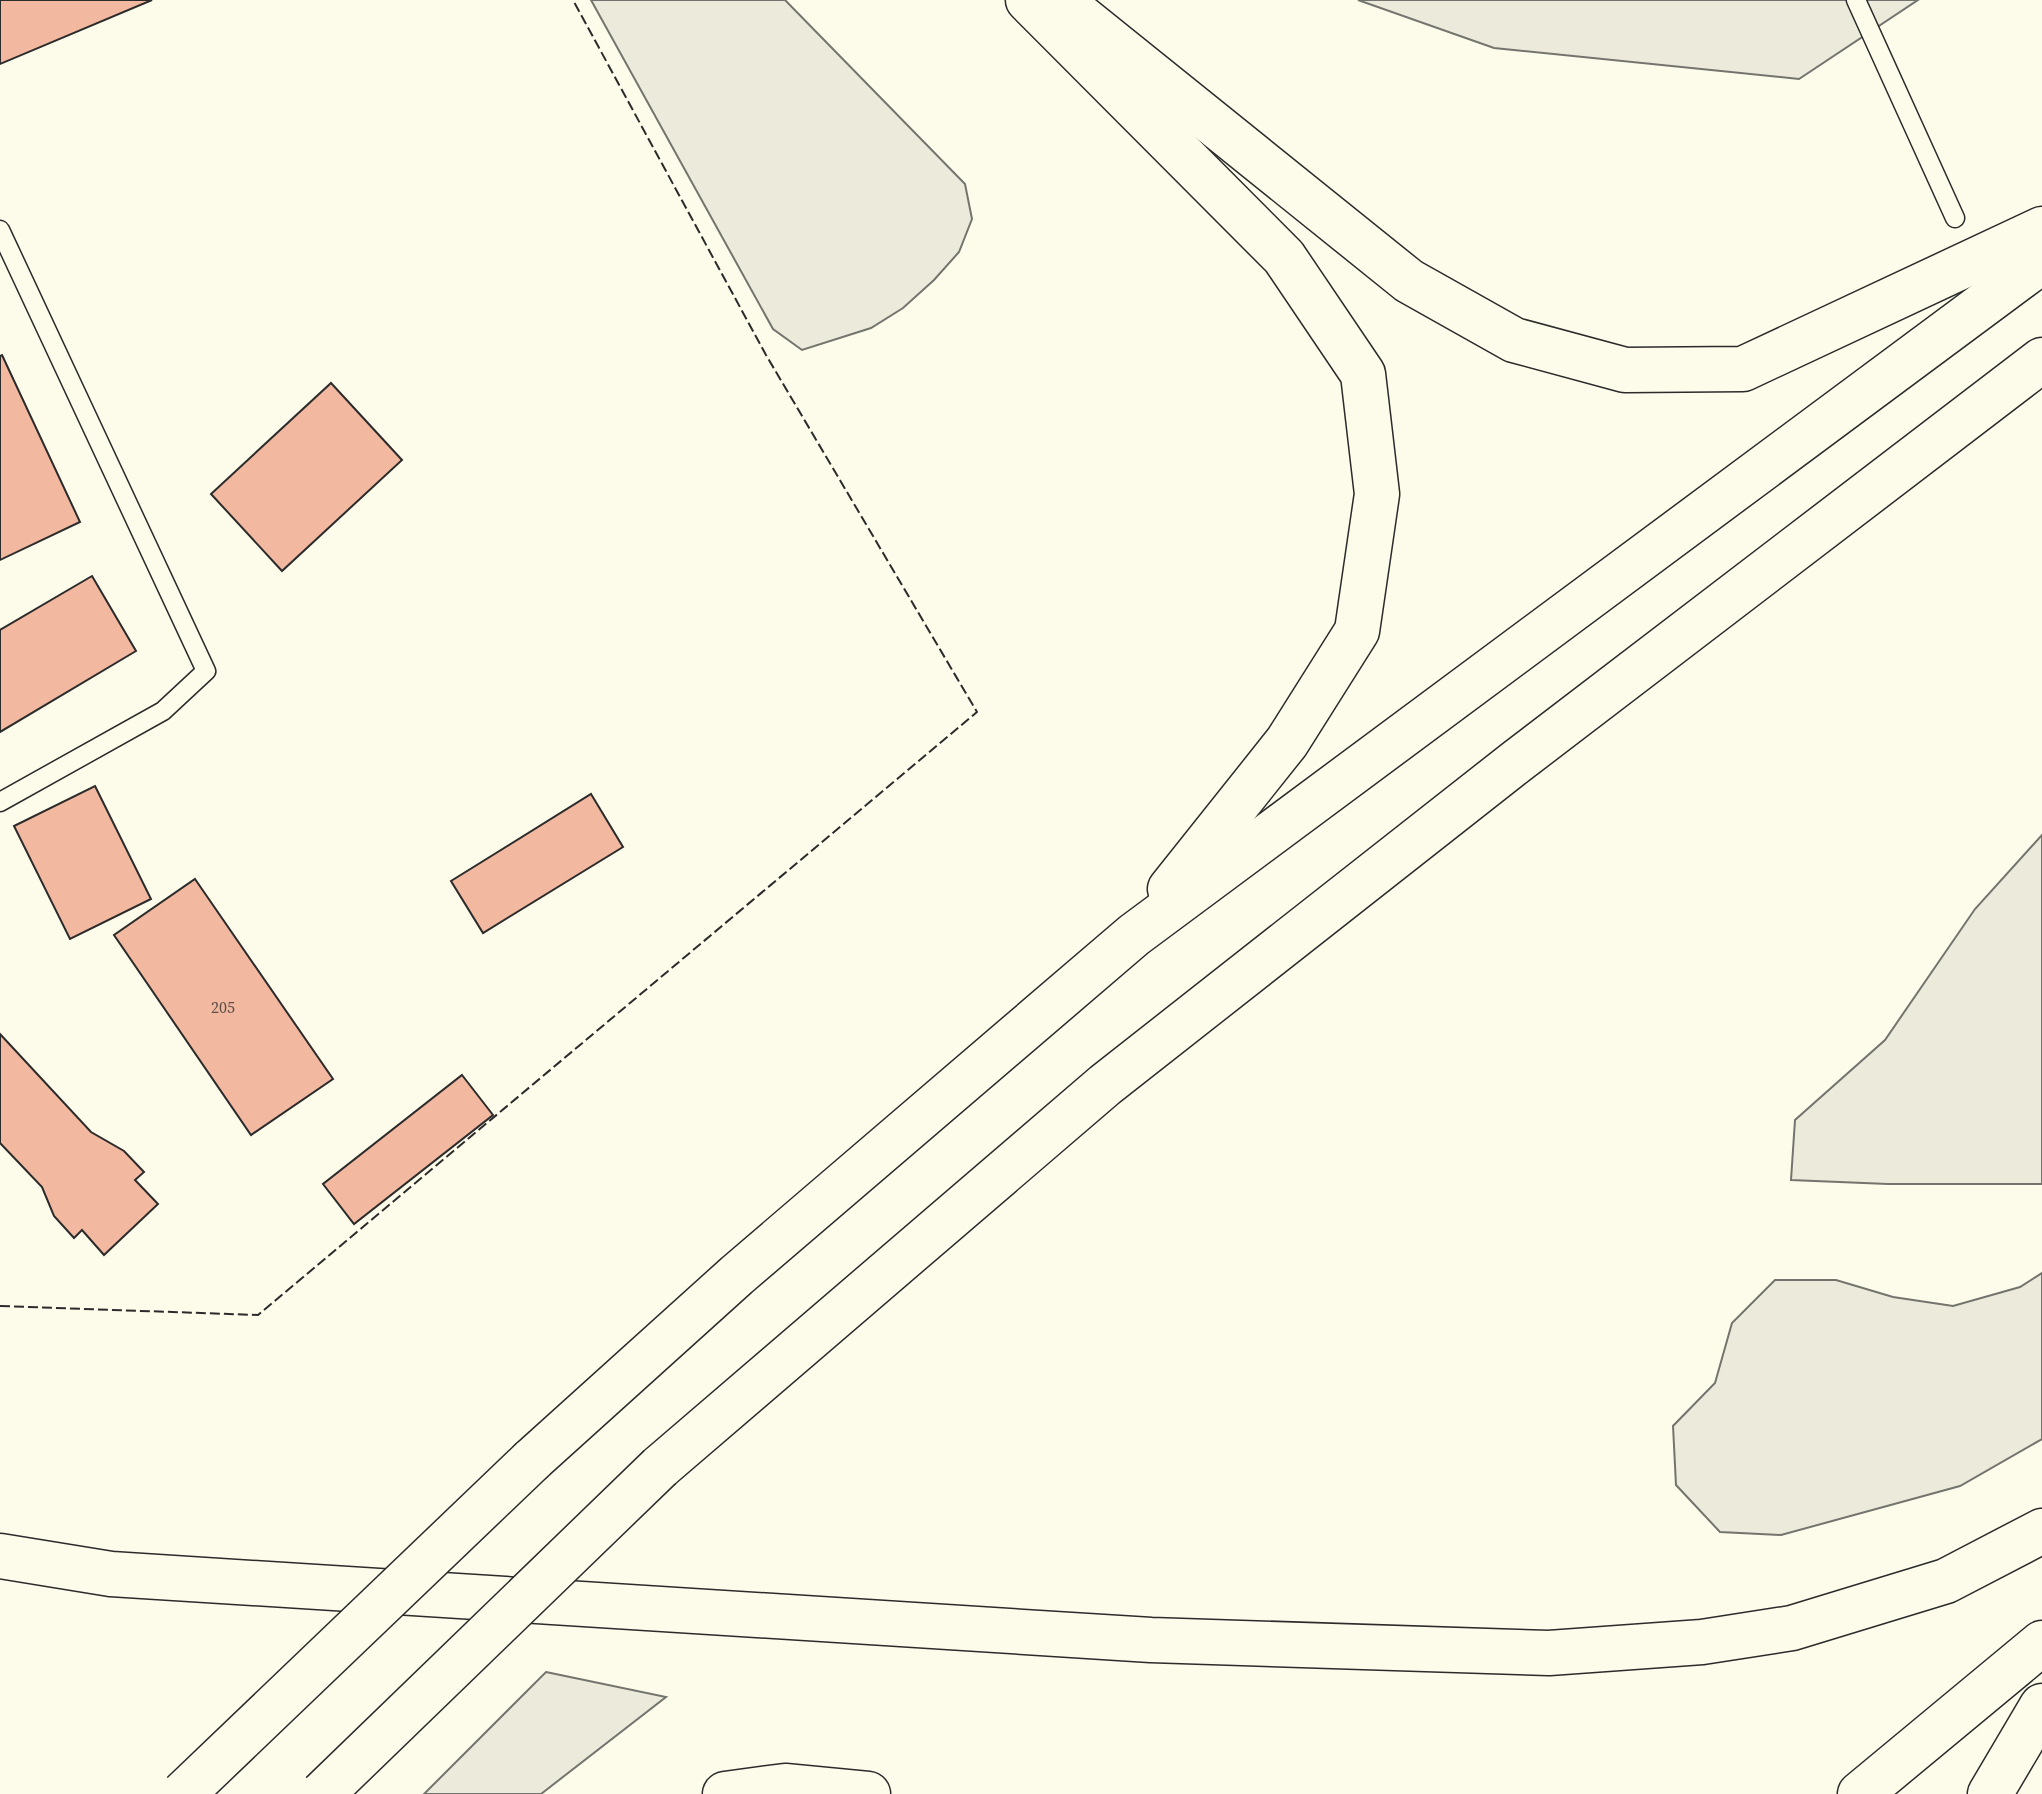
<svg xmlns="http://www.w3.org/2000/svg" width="2042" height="1794" viewBox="0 0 2042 1794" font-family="'Source Serif 4',serif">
	<rect width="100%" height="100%" fill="#fdfbea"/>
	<g fill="#ecebdb" stroke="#74746e" stroke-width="2">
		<path d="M591 0H785L965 184 972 219 959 252 934 280 903 308 871 328 802 350 773 329Z"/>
		<path d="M1358 0H1918L1799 79 1494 48Z"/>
		<path d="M2042 835V1184H1888L1791 1180 1795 1120 1885 1040 1975 909Z"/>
		<path d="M2042 1273V1439L1960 1486 1781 1535 1720 1532 1676 1485 1673 1426 1715 1383 1732 1323 1775 1280H1836L1893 1297 1953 1306 2020 1287Z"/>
		<path d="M546 1672 666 1697 541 1794H424Z"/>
	</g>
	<g fill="#f2b8a0" stroke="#2b2b2b" stroke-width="2">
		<path d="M0 0H152L0 64Z"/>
		<path d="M2 355 80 522 0 560V356Z"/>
		<path d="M331 383 402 460 282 571 211 494Z"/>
		<path d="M92 576 136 651 0 732V630Z"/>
		<path d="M95 786 151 899 70 939 14 826Z"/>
		<path d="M591 794 623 847 483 933 451 881Z"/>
		<path d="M195 879 333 1079 251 1135 114 935Z"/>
		<path d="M0 1034 91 1132 124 1151 144 1172 135 1180 158 1204 104 1255 82 1230 74 1238 54 1216 42 1187 0 1143Z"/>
		<path d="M462 1075 493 1115 354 1224 323 1184Z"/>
	</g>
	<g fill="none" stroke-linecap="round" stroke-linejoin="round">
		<g stroke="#2b2b2b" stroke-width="21">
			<g id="lane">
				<path d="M1856 0 1955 218"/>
				<path d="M0 230 206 671 163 711 0 802"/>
			</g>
		</g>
		<g stroke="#2b2b2b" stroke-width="47">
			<g id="highway">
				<path d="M1028 0 1284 257 1363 374 1377 494 1357 631 1287 742 1170 889"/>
				<path d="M1071 9 1409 281 1514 340 1625 370 1743 369 2042 229"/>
				<path d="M532 1460 737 1275 1134 935 2042 261"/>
				<path d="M660 1467 1105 1085 1516 762 2042 360"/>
				<path d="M0 1556 111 1574 1151 1640 1549 1653 1702 1642 1792 1628 1946 1581 2042 1531"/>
				<path d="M725 1794 785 1786 868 1794"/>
				<path d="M1860 1794 2042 1643"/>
				<path d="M1990 1794 2042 1706"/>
			</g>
		</g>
		<use href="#lane" stroke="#fdfbea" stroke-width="18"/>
		<use href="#highway" stroke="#fdfbea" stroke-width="44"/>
		<g stroke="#2b2b2b" stroke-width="47" stroke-linecap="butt">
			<g id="highway-bridge">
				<path d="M183 1794 532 1460"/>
				<path d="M322 1794 660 1467"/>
			</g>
		</g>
		<use href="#highway-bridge" stroke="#fdfbea" stroke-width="44"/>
		<path stroke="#2b2b2b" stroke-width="2" stroke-dasharray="10 4" stroke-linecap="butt" d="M0 1306 258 1315 977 712 766 355 573 0"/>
	</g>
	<g text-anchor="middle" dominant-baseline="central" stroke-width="6" stroke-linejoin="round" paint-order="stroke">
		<g font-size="16" fill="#5d4e48">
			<text x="223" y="1007">205</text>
		</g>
	</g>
</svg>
